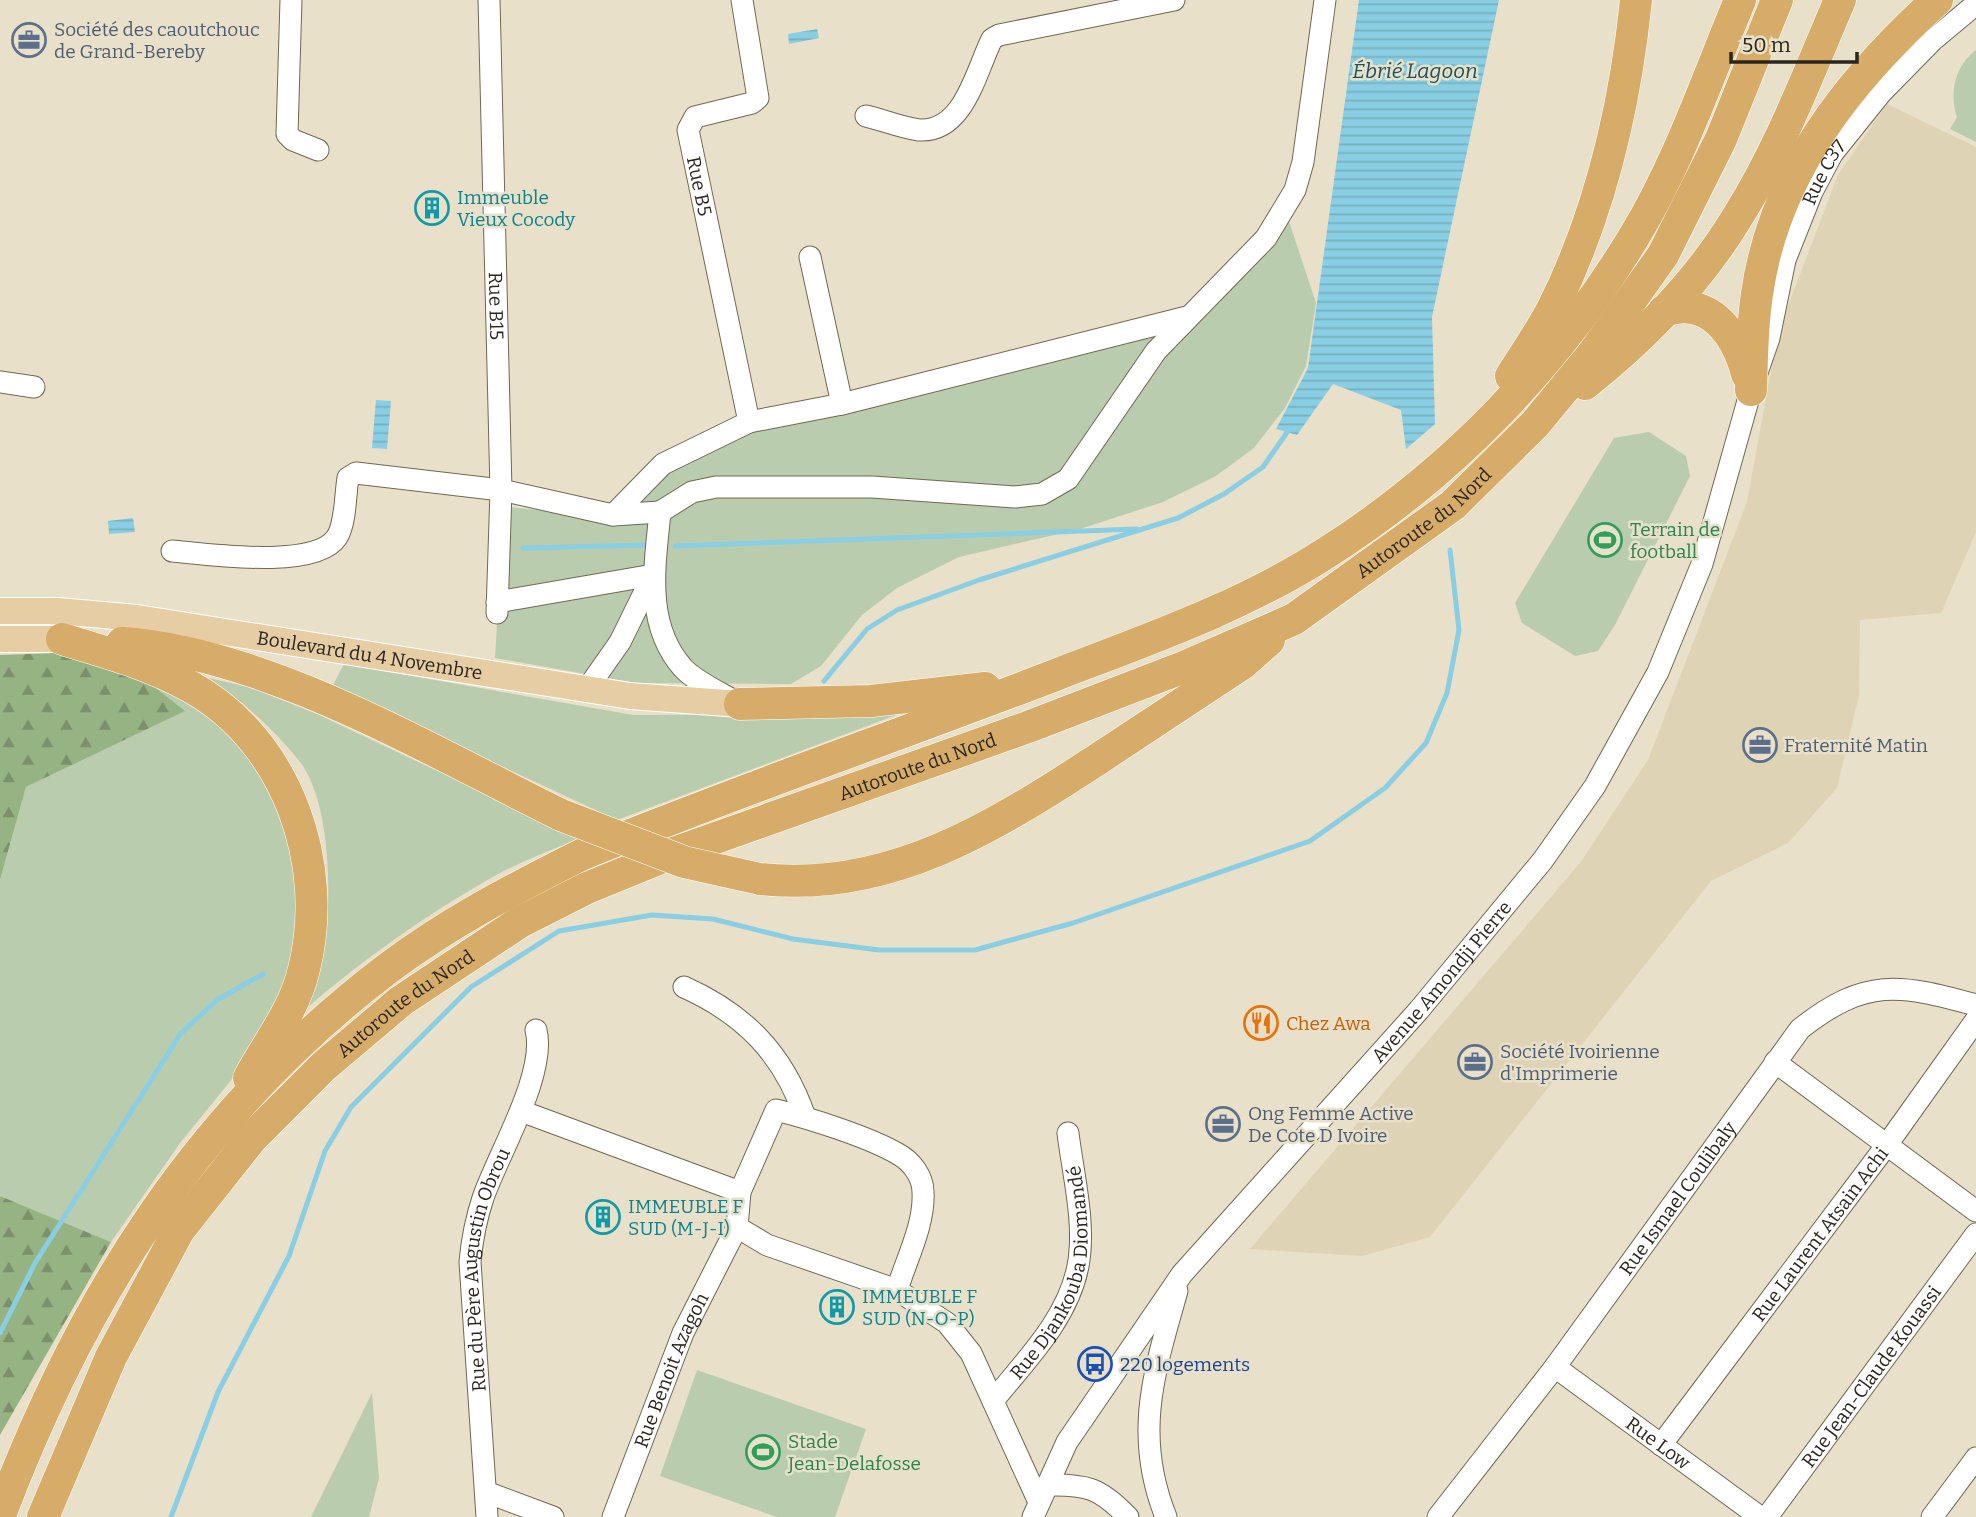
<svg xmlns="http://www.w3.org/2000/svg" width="1976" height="1517" viewBox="0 0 1976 1517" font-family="Bitter,serif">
	<defs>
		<pattern id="forest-firs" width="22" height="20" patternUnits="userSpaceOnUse" patternTransform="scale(1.75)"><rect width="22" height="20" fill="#96b383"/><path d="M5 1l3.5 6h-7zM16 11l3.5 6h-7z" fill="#7a916b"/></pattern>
		<pattern id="water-rules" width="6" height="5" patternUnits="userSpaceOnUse" patternTransform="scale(1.75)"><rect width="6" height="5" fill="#89cee3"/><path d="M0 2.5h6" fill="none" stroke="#76b1c2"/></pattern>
	</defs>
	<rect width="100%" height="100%" fill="#e8e0c9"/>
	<path fill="#ded3b5" d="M1887 104 1976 147V532L1941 613 1860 620 1859 695 1837 788 1788 843 1711 881 1430 1237 1362 1256 1250 1249 1580 863 1648 760 1747 502 1778 332 1838 175Z"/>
	<g fill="#baccae">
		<path d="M1976 50V142L1950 129 1957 117C1949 92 1955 66 1976 50Z"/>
		<path d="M1283 203 1316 303 1306 366 1285 408 1254 448 1216 476 1163 502 1080 529 959 557 897 588 862 615 821 666 791 684 636 683 495 658 504 507 608 516 663 473 740 435 919 396 1176 318Z"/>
		<path d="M1649 432 1686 456 1690 476 1615 625 1598 651 1575 656 1522 623 1515 603 1614 438Z"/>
		<path d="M344 664 633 715 899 714 617 820 332 687Z"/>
		<path d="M204 677 249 687 317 714 579 838C550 851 519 862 491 878 424 916 361 961 303 1011 309 996 317 981 321 966 333 914 333 805 300 762 274 729 240 698 204 677Z"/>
		<path d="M147 681 218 718 270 784 300 865 293 969 245 1063 180 1143 111 1242 0 1196V880L26 787 184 711Z"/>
		<path d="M697 1370 866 1429 835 1517H777L660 1476Z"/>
		<path d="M372 1393 379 1478 369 1517H311Z"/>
	</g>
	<g fill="url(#forest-firs)">
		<path d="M56 653 147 681 185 711 26 787 0 880V655Z"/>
		<path d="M0 1196 111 1242 0 1435Z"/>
	</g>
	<g fill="url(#water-rules)">
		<path d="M1359 0H1499L1432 317 1435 424 1406 449 1401 410 1333 384 1297 435 1276 429 1308 368Z"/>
		<path d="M817 29 819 38 789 44 788 34Z"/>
		<path d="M376 400 391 401 387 449 372 448Z"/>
		<path d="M133 518 135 532 109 534 108 521Z"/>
	</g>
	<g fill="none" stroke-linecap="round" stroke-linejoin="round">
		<g stroke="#89cee3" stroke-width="5">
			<path d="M675 546 1137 529"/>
			<path d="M523 548 645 545"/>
			<path d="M824 681 867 629 897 610 979 580 1178 518 1224 494 1263 467 1290 428"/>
			<path d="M0 1333 35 1263 181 1033 217 1000 263 974"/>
			<path d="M171 1517 218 1392 289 1256 325 1151 351 1107 471 987 559 931 652 915 713 919 793 939 879 950H975L1073 923 1310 841 1385 788 1426 743 1447 693 1459 630 1450 550"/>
		</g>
		<g stroke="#6f6853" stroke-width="23">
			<g id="minor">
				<path d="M291 0 287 134 293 140 318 150"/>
				<path id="s1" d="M489 0 501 490 497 613"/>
				<path id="s2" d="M742 0 758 98 752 103 695 117 688 130 749 422"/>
				<path d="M866 116C883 120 902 128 919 130 964 133 976 71 992 39L999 35 1174 0"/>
				<path d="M810 257 842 404"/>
				<path d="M0 382 34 387"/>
				<path d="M613 515 663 464 749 422 842 404 1187 317"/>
				<path d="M172 551C207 554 316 570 337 537 346 523 345 495 348 478L356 473 501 490 613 515 660 512"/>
				<path d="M497 602 653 575"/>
				<path d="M587 689 620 642 652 577"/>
				<path d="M738 703C721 693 696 682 683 668 644 624 655 565 660 512L692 492 716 487H872L1015 497 1042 494 1068 479 1156 351 1266 238 1295 190 1303 162 1325 0"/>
				<path d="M684 987C744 1014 783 1053 805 1117"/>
				<path d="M1775 1062 1976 1211"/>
				<path d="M521 1111 740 1192 737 1227 767 1245 897 1290 947 1323 971 1353 1038 1500"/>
				<path d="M740 1192 776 1110C809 1118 869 1137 898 1154 911 1161 923 1176 923 1192 925 1224 906 1260 897 1290"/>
				<path id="s3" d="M1555 1367 1760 1517"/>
				<path id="s4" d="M993 1401C1025 1361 1068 1319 1078 1266 1086 1224 1073 1175 1068 1133"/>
				<path id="s5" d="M1661 1445 1886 1146 1976 1020"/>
				<path d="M1047 1485C1087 1484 1100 1488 1128 1517"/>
				<path d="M486 1492 553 1517"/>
				<path id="s6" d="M487 1517 470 1262C472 1240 476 1219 483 1198 498 1154 547 1074 536 1030"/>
				<path id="s7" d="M613 1517 683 1333 737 1227"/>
				<path id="s8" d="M1033 1517 1067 1442 1182 1274 1419 1010 1543 860 1595 786 1658 672 1702 564 1751 390 1769 338 1785 260 1812 192 1832 154 1881 93 1933 40 1976 4"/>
				<path d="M1166 1517C1133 1435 1154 1372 1177 1291"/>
				<path id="s9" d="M1438 1517 1555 1367 1800 1029C1866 977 1899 984 1976 1005"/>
				<path id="s10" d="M1767 1517 1976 1234"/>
				<path d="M1932 1517 1976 1458"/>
			</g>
		</g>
		<g stroke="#fff" stroke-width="28">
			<g id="major">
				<path id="s11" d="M0 611H58L137 618 630 696 740 704"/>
				<path d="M0 639H62"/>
			</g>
		</g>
		<g stroke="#fff" stroke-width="33">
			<g id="highway">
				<path d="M1664 311C1709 294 1737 335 1747 374"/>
				<path d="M1511 376C1525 354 1541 331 1553 308 1601 211 1625 107 1636 0"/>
				<path d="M1585 384C1644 337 1699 281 1738 216 1780 149 1809 72 1840 0"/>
				<path d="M1751 390C1752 357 1752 326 1757 294 1774 173 1850 79 1937 0"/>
				<path d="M62 639C106 652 151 665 191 687 288 741 330 865 304 969 295 1009 268 1043 249 1078"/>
				<path d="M122 643C267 653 431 751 561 815"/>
				<path d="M740 704 871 701 985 688"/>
				<path d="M760 879C888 893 992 828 1095 761 1144 729 1193 696 1242 664L1269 640"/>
				<path d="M0 1515C83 1296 198 1113 387 969 448 923 515 888 583 854 739 790 900 735 1058 674 1149 639 1244 606 1326 553 1452 473 1558 363 1635 235 1679 162 1707 79 1740 0"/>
				<path id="s12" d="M43 1517 111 1357 179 1230 251 1139 324 1066 401 1001 520 922 587 888 668 855 1028 727 1184 667 1294 619 1453 505 1535 424 1592 355 1663 255 1721 139 1777 0"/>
			</g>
		</g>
		<use href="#minor" stroke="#fff" stroke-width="21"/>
		<use href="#major" stroke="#e7cda4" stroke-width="26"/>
		<use href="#highway" stroke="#d7ac68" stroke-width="32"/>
		<g stroke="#fff" stroke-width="33" stroke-linecap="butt">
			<path id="highway-bridge" d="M561 815 684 862 760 879"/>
		</g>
		<use href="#highway-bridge" stroke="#d7ac68" stroke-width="32"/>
	</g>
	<defs>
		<g id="office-ring" transform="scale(1.75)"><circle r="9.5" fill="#e8e0c9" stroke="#5c6f8a" stroke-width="1.5"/><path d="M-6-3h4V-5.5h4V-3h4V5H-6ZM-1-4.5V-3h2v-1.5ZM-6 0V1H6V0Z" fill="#5c6f8a"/></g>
		<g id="building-ring" transform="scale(1.75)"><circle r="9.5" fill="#e8e0c9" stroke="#0f9aa8" stroke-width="1.5"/><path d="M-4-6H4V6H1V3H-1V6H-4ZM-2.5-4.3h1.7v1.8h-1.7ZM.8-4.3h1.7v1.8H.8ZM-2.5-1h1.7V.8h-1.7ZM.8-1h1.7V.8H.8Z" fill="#0f9aa8"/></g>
		<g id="stadium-ring" transform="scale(1.75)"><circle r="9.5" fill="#e8e0c9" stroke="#2e9e5b" stroke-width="1.5"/><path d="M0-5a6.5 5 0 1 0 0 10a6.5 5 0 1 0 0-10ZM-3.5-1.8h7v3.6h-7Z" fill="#2e9e5b"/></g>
		<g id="restaurant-ring" transform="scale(1.75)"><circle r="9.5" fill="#e8e0c9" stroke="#e8710a" stroke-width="1.5"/><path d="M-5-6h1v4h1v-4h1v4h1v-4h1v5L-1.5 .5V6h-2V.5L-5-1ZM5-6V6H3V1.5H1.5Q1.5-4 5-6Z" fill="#e8710a"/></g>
		<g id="bus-ring" transform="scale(1.75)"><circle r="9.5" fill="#e8e0c9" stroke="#1a4fb4" stroke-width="1.5"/><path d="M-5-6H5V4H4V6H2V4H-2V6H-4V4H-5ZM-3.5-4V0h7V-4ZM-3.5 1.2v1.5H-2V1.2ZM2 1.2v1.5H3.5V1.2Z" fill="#1a4fb4"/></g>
	</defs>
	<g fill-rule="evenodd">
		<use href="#office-ring" x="29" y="40"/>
		<use href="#building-ring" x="432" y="208"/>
		<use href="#stadium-ring" x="1605" y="540"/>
		<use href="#office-ring" x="1760" y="745"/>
		<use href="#restaurant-ring" x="1261" y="1023"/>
		<use href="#office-ring" x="1475" y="1062"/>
		<use href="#office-ring" x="1223" y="1124"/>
		<use href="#building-ring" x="603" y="1217"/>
		<use href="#building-ring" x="837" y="1307"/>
		<use href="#bus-ring" x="1095" y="1364"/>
		<use href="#stadium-ring" x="763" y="1452"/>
	</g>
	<g text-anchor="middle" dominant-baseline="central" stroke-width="5" stroke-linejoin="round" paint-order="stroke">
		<g font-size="19" fill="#4e5e75" stroke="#e8e0c9" text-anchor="start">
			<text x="54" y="29">Société des caoutchouc<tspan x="54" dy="22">de Grand-Bereby</tspan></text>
			<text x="1784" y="745">Fraternité Matin</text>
			<text x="1500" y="1051">Société Ivoirienne<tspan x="1500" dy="22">d'Imprimerie</tspan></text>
			<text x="1248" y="1113">Ong Femme Active<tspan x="1248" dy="22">De Cote D Ivoire</tspan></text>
		</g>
		<g font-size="19" fill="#29261e" stroke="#e8e0c9">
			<text stroke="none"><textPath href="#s8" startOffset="1584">Rue C37</textPath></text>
			<text stroke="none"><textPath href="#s2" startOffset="238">Rue B5</textPath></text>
			<text stroke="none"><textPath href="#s1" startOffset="306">Rue B15</textPath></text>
			<text stroke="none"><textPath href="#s12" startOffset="1774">Autoroute du Nord</textPath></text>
			<text stroke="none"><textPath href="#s11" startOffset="373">Boulevard du 4 Novembre</textPath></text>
			<text stroke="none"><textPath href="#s12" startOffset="1208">Autoroute du Nord</textPath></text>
			<text stroke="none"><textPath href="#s8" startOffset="677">Avenue Amondji Pierre</textPath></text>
			<text stroke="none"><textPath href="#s12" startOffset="640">Autoroute du Nord</textPath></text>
			<text stroke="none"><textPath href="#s9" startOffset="399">Rue Ismael Coulibaly</textPath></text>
			<text stroke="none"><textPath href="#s5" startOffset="264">Rue Laurent Atsain Achi</textPath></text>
			<text stroke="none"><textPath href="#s4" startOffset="147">Rue Djankouba Diomandé</textPath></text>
			<text stroke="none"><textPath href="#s6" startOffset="250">Rue du Père Augustin Obrou</textPath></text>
			<text stroke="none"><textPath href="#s7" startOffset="158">Rue Benoit Azagoh</textPath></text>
			<text stroke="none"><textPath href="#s10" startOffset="175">Rue Jean-Claude Kouassi</textPath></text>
			<text stroke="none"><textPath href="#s3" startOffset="128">Rue Low</textPath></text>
		</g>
		<g font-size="19" fill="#0d838f" stroke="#e8e0c9" text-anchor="start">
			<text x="457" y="197">Immeuble<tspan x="457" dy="22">Vieux Cocody</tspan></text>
			<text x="628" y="1206">IMMEUBLE F<tspan x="628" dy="22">SUD (M-J-I)</tspan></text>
			<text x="862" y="1296">IMMEUBLE F<tspan x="862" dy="22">SUD (N-O-P)</tspan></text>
		</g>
		<g font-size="19" fill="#27864d" stroke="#e8e0c9" text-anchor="start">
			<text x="1630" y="529">Terrain de<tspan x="1630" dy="22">football</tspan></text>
			<text x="788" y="1441">Stade<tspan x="788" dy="22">Jean-Delafosse</tspan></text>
		</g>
		<g font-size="19" fill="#c56008" stroke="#e8e0c9" text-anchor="start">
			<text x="1286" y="1023">Chez Awa</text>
		</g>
		<g font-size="19" fill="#164399" stroke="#e8e0c9" text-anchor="start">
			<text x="1120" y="1364">220 logements</text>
		</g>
		<g font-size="21" font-style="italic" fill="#195361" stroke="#e8e0c9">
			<text x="1415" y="71">Ébrié Lagoon</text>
		</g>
	</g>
	<path d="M1731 52v10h126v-10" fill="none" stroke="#29261e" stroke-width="3.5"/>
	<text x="1742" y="52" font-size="21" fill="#29261e" stroke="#e8e0c9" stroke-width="5" paint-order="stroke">50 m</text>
</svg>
